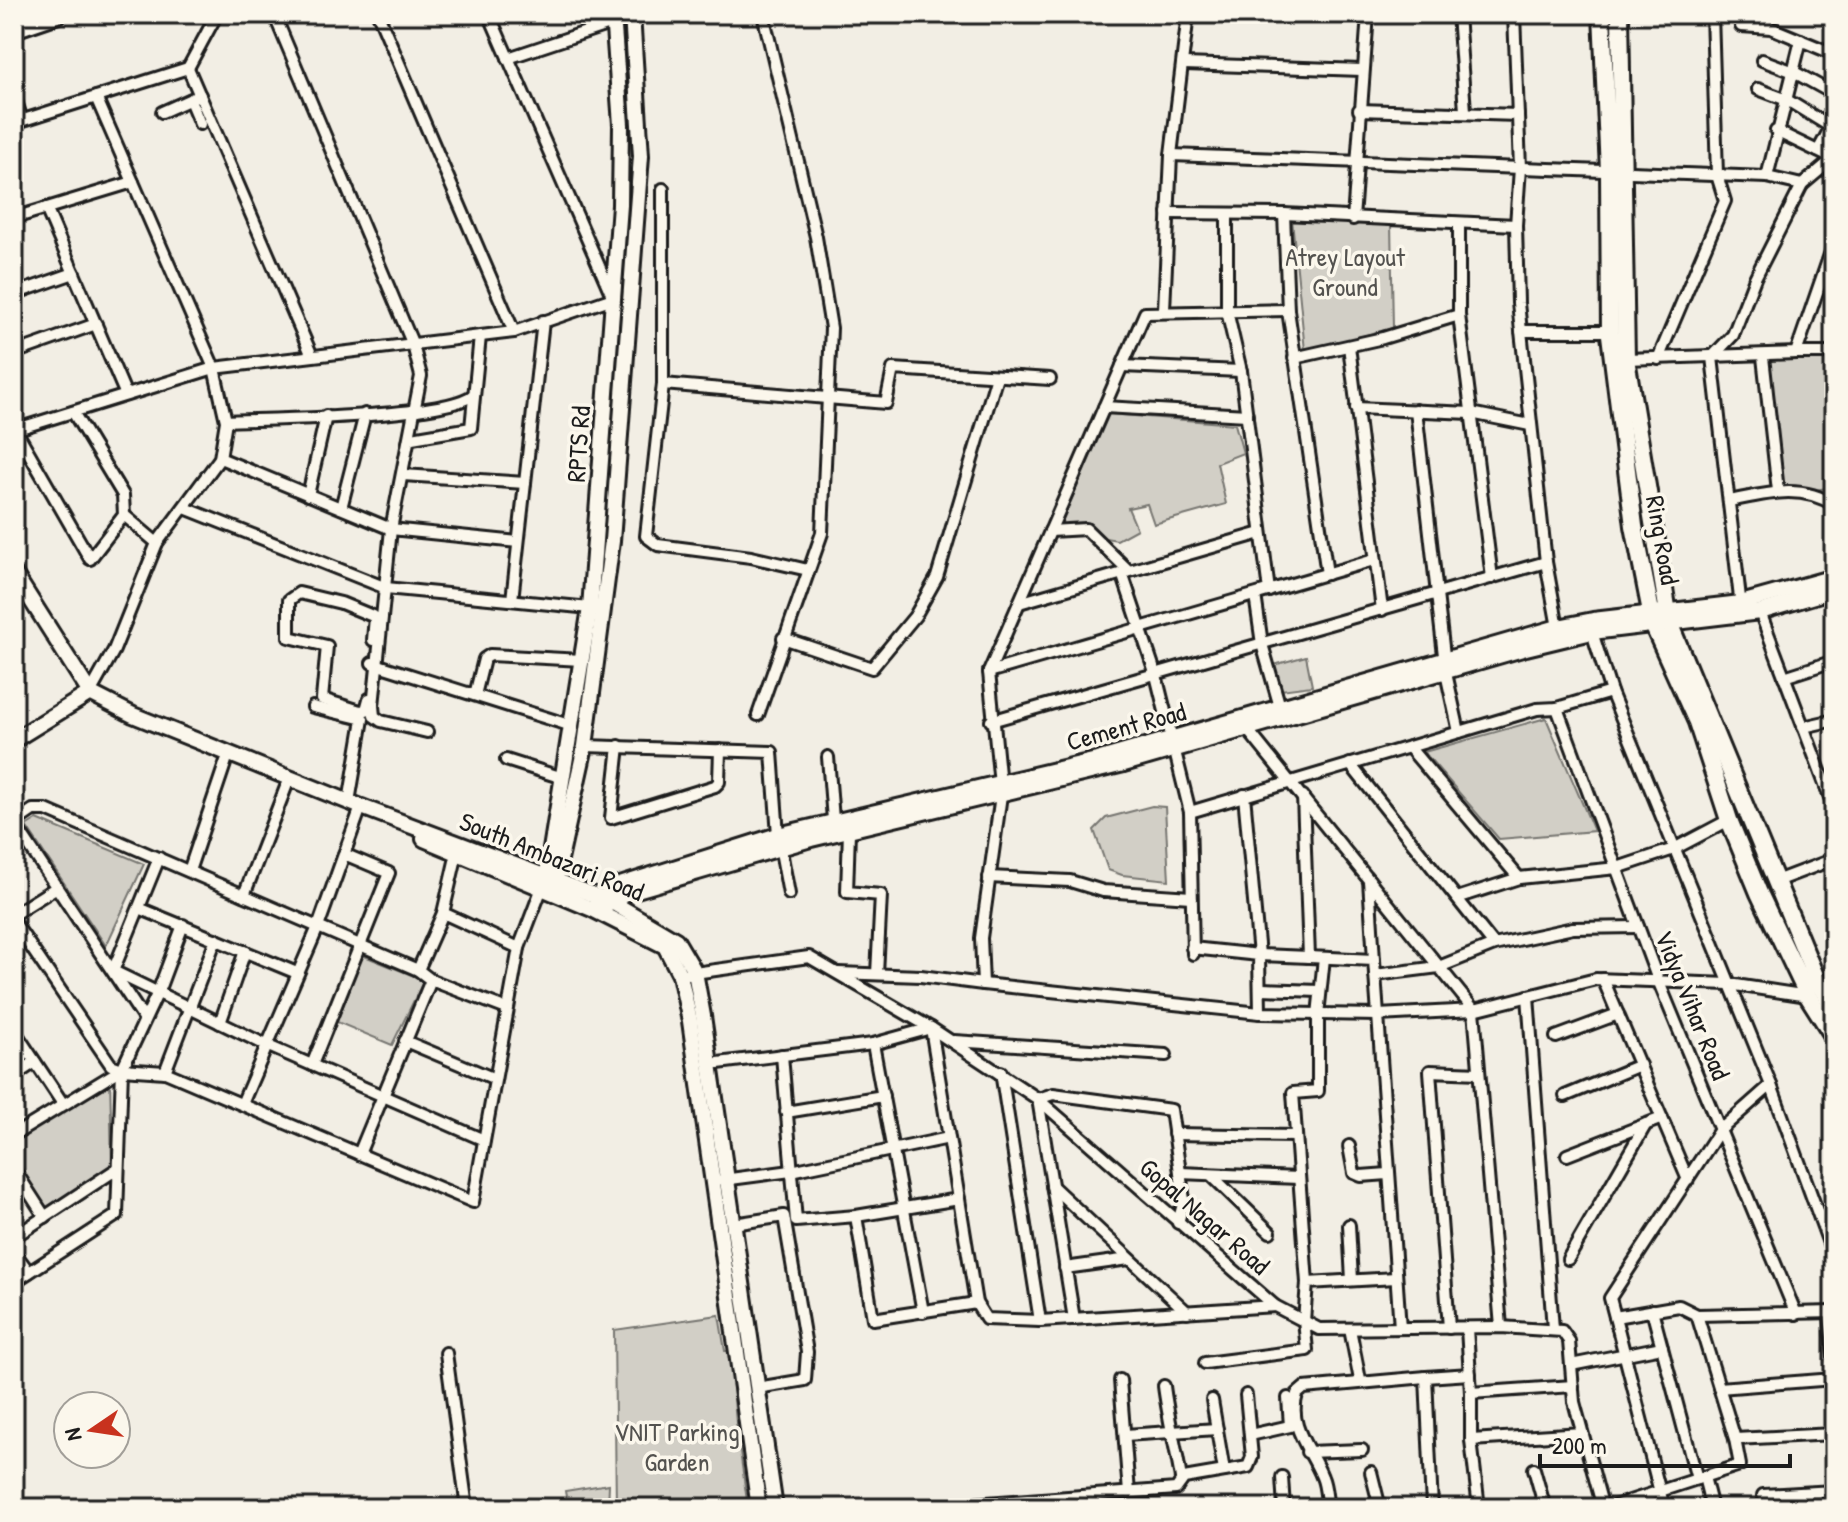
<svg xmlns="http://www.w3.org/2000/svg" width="1848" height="1522" viewBox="0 0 1848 1522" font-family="'Patrick Hand',sans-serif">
	<rect width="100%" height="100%" fill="#f2eee4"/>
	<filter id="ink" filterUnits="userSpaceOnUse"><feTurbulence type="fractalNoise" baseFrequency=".0125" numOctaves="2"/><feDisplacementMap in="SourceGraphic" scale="16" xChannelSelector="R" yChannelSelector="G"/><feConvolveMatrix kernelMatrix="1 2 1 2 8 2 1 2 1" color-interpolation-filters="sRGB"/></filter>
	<g filter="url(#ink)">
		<g fill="#d2cfc6" stroke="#777671" stroke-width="2">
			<path d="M1292 219 1391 223 1393 328 1305 351Z"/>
			<path d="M1834 352V487L1782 495 1762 362Z"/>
			<path d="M1109 414 1235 424 1243 453 1217 463 1226 504 1154 524 1147 504 1128 508 1137 529 1117 540 1058 530Z"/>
			<path d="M1306 656 1312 686 1281 690 1274 665Z"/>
			<path d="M1546 718 1594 831 1499 839 1424 752Z"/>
			<path d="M1152 806 1165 807 1169 880 1122 875 1108 870 1094 830 1106 818Z"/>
			<path d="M37 819 144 864 106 946 26 826Z"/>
			<path d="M362 955 424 980 392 1045 337 1022Z"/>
			<path d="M110 1075 112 1168 46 1212 14 1163V1139Z"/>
			<path d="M719 1315 725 1351H730L736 1423 748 1508H616L614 1330Z"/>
			<path d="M609 1484 608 1508H568L565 1491Z"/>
		</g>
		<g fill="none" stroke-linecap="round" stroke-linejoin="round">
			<g stroke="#1c1c1c" stroke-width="16">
				<g id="street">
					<path d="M217 14 188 68 312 356"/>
					<path d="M274 14 413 345 421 376 391 529 373 706 374 716 381 721 427 732"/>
					<path d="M378 14 514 332"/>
					<path d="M1458 14 1465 111"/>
					<path d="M1514 14 1520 168 1516 225 1518 303 1546 562 1559 633"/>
					<path d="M1741 26 1771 28 1834 54"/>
					<path d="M508 58 613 23"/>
					<path d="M1762 60 1794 72 1834 94"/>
					<path d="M1184 64 1362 70"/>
					<path d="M1758 89 1787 100 1831 127"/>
					<path d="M14 95 22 120"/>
					<path d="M190 100 200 124"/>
					<path d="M1359 110 1518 115"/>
					<path d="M162 112 200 95"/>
					<path d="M14 123 188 68"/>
					<path d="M1776 131 1834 159"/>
					<path d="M1818 151 1834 121"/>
					<path d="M1171 155 1767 177 1802 185"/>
					<path d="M1767 177 1801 40"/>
					<path d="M663 189V384L646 536 658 545 751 557 808 570"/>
					<path d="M46 208 126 395"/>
					<path d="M1168 213 1284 214 1516 225"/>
					<path d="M1284 214 1288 310 1327 574"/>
					<path d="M1227 216V311L1241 371 1269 591"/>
					<path d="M14 218 133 182"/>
					<path d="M1353 219 1368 14"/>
					<path d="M1459 223V315L1492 578"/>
					<path d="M14 294 74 273"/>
					<path d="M1164 310 1171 155 1188 14"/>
					<path d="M1521 331H1610"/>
					<path d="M1349 346 1382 610"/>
					<path d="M14 353 96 324"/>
					<path d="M1796 353H1834"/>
					<path d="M1763 357 1778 491"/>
					<path d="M1294 358 1383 338 1459 315"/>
					<path d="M1626 359 1796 353 1834 243"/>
					<path d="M1658 359 1725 201 1717 175 1712 14"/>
					<path d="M1122 366 1241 371"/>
					<path d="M663 384 886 403 893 369 1050 379"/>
					<path d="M1104 407 1247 415"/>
					<path d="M1356 408 1471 413 1530 425"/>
					<path d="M1416 410 1446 673 1459 732"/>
					<path d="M226 421C269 419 449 418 474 394"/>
					<path d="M14 427 90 559 124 515 123 495 73 412"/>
					<path d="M14 430 214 368 514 332 613 298 489 14"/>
					<path d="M412 438 471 428 480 336"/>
					<path d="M220 458 391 529 518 542"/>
					<path d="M403 475 525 483"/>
					<path d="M308 495 326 416"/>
					<path d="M1729 501C1765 494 1801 483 1834 505"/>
					<path d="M185 508 386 588 590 608"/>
					<path d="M341 508 365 414"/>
					<path d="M124 515 157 543"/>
					<path d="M1050 531 1086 529 1129 571"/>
					<path d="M1122 573 1156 675 1190 812 1193 954"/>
					<path d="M1255 595 1262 644 1280 707"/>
					<path d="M512 600 543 321"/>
					<path d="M1019 603 1261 533"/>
					<path d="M1741 607 1712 357 1733 335 1755 278 1802 185 1834 158"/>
					<path d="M1760 612 1834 808"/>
					<path d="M1592 632 1611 692 1771 1085 1834 1257"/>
					<path d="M783 638 872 668 915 616 937 577 997 376"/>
					<path d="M372 663 572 726"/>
					<path d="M989 672 1374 560"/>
					<path d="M1784 677 1834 661"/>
					<path d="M90 693 114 650 157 543 220 458 226 421 214 368 96 97"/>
					<path d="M475 695 484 659 490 655 582 660"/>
					<path d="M369 699 366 710 360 711 322 699 327 646 289 637V600L299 593 341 603 375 617 373 640"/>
					<path d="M313 707 363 719 349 802"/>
					<path d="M1557 708 1658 980 1796 1314"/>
					<path d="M758 715 822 533 831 328 816 237 763 14"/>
					<path d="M991 721 1546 562"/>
					<path d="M1803 727 1834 720"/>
					<path d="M1247 729 1474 1010 1501 1327"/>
					<path d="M585 746 772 752 778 835 789 894"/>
					<path d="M619 746 611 818 715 786 719 782 720 750"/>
					<path d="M1409 747 1519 878"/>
					<path d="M828 757 833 820"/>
					<path d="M506 760 563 778"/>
					<path d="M1350 764 1494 945"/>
					<path d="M1244 795 1259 955 1309 957"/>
					<path d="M1190 812 1537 709 1557 708 1611 692"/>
					<path d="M14 823 33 810H46L418 970 431 980 507 1009"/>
					<path d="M14 823 144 1019"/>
					<path d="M849 831 847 892 881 895 877 974"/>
					<path d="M159 858 113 971 266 1045 484 1140"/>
					<path d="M189 871 226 761"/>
					<path d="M989 877 1070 881 1103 891 1191 897"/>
					<path d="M1369 880 1374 960"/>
					<path d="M1776 881 1834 859"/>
					<path d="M244 895 286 787"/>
					<path d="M1457 898 1519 878 1617 868 1674 849 1729 820"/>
					<path d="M139 908 297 973"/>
					<path d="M443 913 519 948"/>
					<path d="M14 914 57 887"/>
					<path d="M14 922 111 1065 122 1069"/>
					<path d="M1192 948 1259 955 1260 1013"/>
					<path d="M418 970 443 913 457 853"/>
					<path d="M838 973 921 976 983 984 981 938 1001 795 989 672 1145 313 1288 310"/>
					<path d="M680 975 809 957 931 1028 1038 1099 1275 1306 1319 1329 1501 1327 1562 1331 1569 1341 1574 1402 1603 1508"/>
					<path d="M1375 975 1439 967 1494 945 1573 928 1638 927"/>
					<path d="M1603 979 1688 1180"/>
					<path d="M983 984 1260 1013 1378 1015 1374 960 1309 957 1303 796"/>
					<path d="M1262 989 1319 991"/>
					<path d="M1528 996 1553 1329"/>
					<path d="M220 1023 245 951"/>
					<path d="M14 1030 63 1104"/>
					<path d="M1556 1037 1618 1014"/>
					<path d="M405 1041 495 1079"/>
					<path d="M954 1041 1166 1055"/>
					<path d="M873 1044 923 1312"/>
					<path d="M782 1055 796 1221 856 1216 959 1199"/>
					<path d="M710 1064 873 1044 931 1028 976 1303 986 1319 1040 1321 1275 1306"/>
					<path d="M312 1065 389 873 344 854"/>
					<path d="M165 1072 216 939"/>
					<path d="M1001 1072 1040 1321"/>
					<path d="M14 1076 35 1062"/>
					<path d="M1771 1085 1719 1131 1610 1298 1615 1317 1679 1306 1697 1315 1834 1312"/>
					<path d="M1565 1096 1640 1065"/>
					<path d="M242 1104 318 927 361 807"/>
					<path d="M786 1112 883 1096"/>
					<path d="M1174 1134 1296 1136"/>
					<path d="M14 1135 122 1069 165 1072 473 1202 519 948 543 885"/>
					<path d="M1349 1146 1354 1173 1361 1176 1388 1174"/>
					<path d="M359 1154 431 980"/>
					<path d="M1567 1155 1662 1118"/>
					<path d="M14 1169 45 1217"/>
					<path d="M1180 1173 1299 1178"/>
					<path d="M1212 1176 1270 1232"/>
					<path d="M723 1180 791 1171 949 1138"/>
					<path d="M1052 1186 1187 1312"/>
					<path d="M856 1216 873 1319 976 1303"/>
					<path d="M734 1224 784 1216 807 1352 805 1380 757 1388"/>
					<path d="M1349 1225 1352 1280"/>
					<path d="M14 1237 117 1169"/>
					<path d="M14 1252 29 1272"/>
					<path d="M1568 1259 1646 1124"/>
					<path d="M1065 1268 1129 1259"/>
					<path d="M14 1282 117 1215 122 1069 158 992 183 925"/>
					<path d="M1307 1283 1293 1093 1318 1091V1015L1324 958"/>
					<path d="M1652 1310 1697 1479"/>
					<path d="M1830 1312 1834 1362"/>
					<path d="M1615 1317 1664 1508"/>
					<path d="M1074 1319 1038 1099 1053 1094 1171 1110 1184 1200 1178 1223"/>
					<path d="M1400 1328 1378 1015 1474 1010 1596 979 1729 984 1808 996"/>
					<path d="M1449 1328 1430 1071 1479 1073"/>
					<path d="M1467 1328 1471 1393 1573 1386"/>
					<path d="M1350 1329 1360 1380"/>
					<path d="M446 1353 467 1508"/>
					<path d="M1205 1363 1307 1350 1304 1321 1307 1283 1396 1278"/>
					<path d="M1571 1365 1662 1347"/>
					<path d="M1426 1377 1470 1374"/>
					<path d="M1120 1380 1129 1493"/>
					<path d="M1164 1386C1168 1418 1176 1447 1181 1479"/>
					<path d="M1719 1388 1834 1379"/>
					<path d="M1471 1393V1440L1479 1508"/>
					<path d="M1212 1400 1224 1471"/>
					<path d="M1125 1435 1217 1429"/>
					<path d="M1250 1435 1290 1426 1288 1398"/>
					<path d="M1735 1439 1834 1434"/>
					<path d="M1471 1440 1582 1433"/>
					<path d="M1307 1452 1362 1450"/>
					<path d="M1534 1469 1545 1508"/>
					<path d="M1371 1472 1380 1508"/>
					<path d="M1282 1477 1284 1508"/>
					<path d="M1704 1477 1712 1508"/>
					<path d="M1763 1495 1834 1491"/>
					<path d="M917 1508 1176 1489 1184 1478 1248 1467 1252 1457 1246 1395"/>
					<path d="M1328 1508C1326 1498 1326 1486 1322 1477 1311 1449 1287 1427 1297 1394L1304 1388 1426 1377 1432 1508"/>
					<path d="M1608 1508 1740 1465 1735 1439 1697 1315"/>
				</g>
			</g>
			<g stroke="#1c1c1c" stroke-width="20">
				<g id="secondary">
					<path d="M14 573 90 693 133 715 359 806 610 901 676 940 695 972 703 1016 775 1508"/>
					<path d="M14 740 90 693"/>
					<path d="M424 839 592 909 665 946 680 975 690 1021 759 1508"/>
					<path d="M547 874 590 608 620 205 621 125 613 14"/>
					<path d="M556 878 585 746 612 541 641 156 632 14"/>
					<path d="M597 902 617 886 778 835 1097 760 1558 627 1593 620 1741 603 1834 577"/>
					<path d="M606 906 623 894 811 839 1124 764 1526 648 1592 632 1760 612 1834 590"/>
				</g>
			</g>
			<g stroke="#1c1c1c" stroke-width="22">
				<g id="primary">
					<path d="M1602 14 1609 171 1610 335 1634 526 1654 627 1697 722 1729 820 1759 893 1808 996 1834 1037"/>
					<path d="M1620 14 1626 359 1670 625 1818 983 1834 1008"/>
					<path d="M14 29 58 14"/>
				</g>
			</g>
			<use href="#street" stroke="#fbf7ec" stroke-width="10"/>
			<use href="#secondary" stroke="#fbf7ec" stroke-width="14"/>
			<use href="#primary" stroke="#fbf7ec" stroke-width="16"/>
		</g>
	</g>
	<g text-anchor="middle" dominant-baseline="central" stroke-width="7" stroke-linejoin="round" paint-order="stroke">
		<g font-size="26" fill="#53524f" stroke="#fbf7ec">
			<text x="1345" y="256">Atrey Layout<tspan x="1345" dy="30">Ground</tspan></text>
			<text x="677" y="1431">VNIT Parking<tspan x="677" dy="30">Garden</tspan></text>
		</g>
		<g font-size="26" fill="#1c1c1c" stroke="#fbf7ec">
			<text transform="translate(578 444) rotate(-86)">RPTS Rd</text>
			<text transform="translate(1663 540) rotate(80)">Ring Road</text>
			<text transform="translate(1126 726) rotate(-15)">Cement Road</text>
			<text transform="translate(552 856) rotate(22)">South Ambazari Road</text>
			<text transform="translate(1693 1005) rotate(68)">Vidya Vihar Road</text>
			<text transform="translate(1205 1216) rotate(41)">Gopal Nagar Road</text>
		</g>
	</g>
	<rect width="1848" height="1522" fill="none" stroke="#fbf7ec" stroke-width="48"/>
	<rect x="24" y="24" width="1800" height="1474" fill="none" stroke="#1c1c1c" stroke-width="3" filter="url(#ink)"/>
	<g transform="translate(92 1430) rotate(257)"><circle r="38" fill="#fbf7ec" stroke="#a29f99" stroke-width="2"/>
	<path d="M0-6L14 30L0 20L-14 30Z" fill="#c8321e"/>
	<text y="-12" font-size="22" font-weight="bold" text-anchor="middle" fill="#1c1c1c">N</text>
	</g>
	<path d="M1540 1454v12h250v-12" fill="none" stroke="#1c1c1c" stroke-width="4"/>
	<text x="1552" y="1454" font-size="24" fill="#1c1c1c" stroke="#fbf7ec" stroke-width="6" paint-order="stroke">200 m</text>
</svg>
